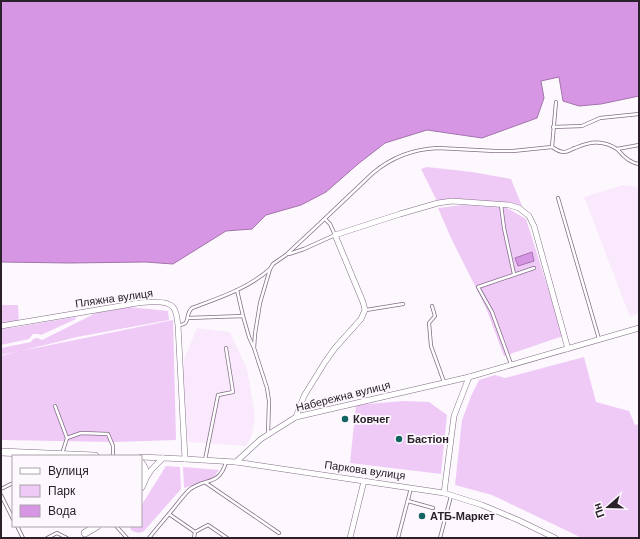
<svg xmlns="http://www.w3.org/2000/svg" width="640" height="539" viewBox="0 0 640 539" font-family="Arial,sans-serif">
	<rect width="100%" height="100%" fill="#fdf8fe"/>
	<g fill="#fae9fd">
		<path d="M623 185 639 187V313L630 317 584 197Z"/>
		<path d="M197 328 230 332 247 369 254 409 255 418 252 435 246 446 188 442 183 368 184 359Z"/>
	</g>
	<g fill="#efcaf7">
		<path d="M427 167 472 172 511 179 522 206 487 201 465 199 437 201 421 169Z"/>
		<path d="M464 205 507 208 526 219 563 336 504 356 486 308 451 238 438 208Z"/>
		<path d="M1 305H18L19 322 1 324Z"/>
		<path d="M129 307 168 311 169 320 77 337 21 351 173 320 176 440 115 442 1 440V356L15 352 1 355V348L31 342C34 337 37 337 42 340L96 313Z"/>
		<path d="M75 317 76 319 41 335 38 334H33L29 339 1 345V329L17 327Z"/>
		<path d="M584 357 596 402 629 411 635 425 639 424V498L638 499 639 502V538H582L492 495 455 485 462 420 472 394 479 380 495 375 505 378Z"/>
		<path d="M403 401 429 402 447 415 441 474 350 463 356 405Z"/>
		<path d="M166 466 180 467 181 489 144 531C139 534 137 533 131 530L130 526H141V506Z"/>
		<path d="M183 467 219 470 214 477 198 484 184 488Z"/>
	</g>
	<g fill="#d796e4" stroke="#a373ac">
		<path d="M1 1H639V96L601 104 579 106 563 101 559 77 541 81 544 98 537 118 482 138 427 130 385 143 358 164 326 192 301 205 266 215 252 229 226 231 173 264 145 262 70 263 1 262Z"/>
		<path d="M532 252 534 261 518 266 515 258Z"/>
	</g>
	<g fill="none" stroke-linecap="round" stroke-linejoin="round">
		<g stroke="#826e86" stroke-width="4">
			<g id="service">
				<path d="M553 127 582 126 600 118 639 114"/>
				<path d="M552 147 556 102"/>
				<path d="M618 150C623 156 630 163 639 164"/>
				<path d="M558 198 599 339"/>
				<path d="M501 205 504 228 514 274"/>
				<path d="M289 254 304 249 335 235 330 224 325 219"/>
				<path d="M237 290 243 316"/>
				<path d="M432 306 435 316 429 323 431 346 444 382"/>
				<path d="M366 310 403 304"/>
				<path d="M188 318 243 316 249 337 254 348 267 388 269 401 268 434"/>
				<path d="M178 325C192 325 184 315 192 308 219 298 247 289 270 269"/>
				<path d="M254 348 255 334 260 303 270 269 273 264 286 255 316 227 373 173C392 157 413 149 438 148L495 151H513L552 147C555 149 559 152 564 152 568 152 572 149 575 148 591 141 603 140 617 149L639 145"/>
				<path d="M511 364 492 312 478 287 534 268"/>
				<path d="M55 406 67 438 62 454"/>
				<path d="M67 438 81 433 108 434 113 446V456"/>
				<path d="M205 460 218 395 233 392 226 348"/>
				<path d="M206 483 279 533"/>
				<path d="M1 489 13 483"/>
				<path d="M1 495 13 519"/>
				<path d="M408 501 433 508"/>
				<path d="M169 514 195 532"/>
				<path d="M17 526 23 538"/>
				<path d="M116 526 127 538"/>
				<path d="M47 538 57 533 67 538"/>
				<path d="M149 538C157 528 165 519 173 509 178 503 183 496 189 490 205 477 219 487 226 462"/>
				<path d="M194 538 195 532 208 525 227 538"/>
				<path d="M398 538 411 488"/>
				<path d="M440 538 451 496"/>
			</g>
		</g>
		<g stroke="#826e86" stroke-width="6">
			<g id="minor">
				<path d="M1 326 126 305C137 303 165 298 173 307 177 312 177 319 178 325L185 459"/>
				<path d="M296 417 304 396 325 362 335 348 361 319 365 310 363 302 335 235 400 214 438 203 452 201 509 205 519 208 529 216 534 226 568 349"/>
				<path d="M141 457 185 459 236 462 444 493 482 505 518 520 555 538"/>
				<path d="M236 462 261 439 296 417 469 377 639 328"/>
				<path d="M146 478 152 469 163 458"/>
				<path d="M444 493 454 416 469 377"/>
				<path d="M350 538 364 481"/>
			</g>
		</g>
		<g stroke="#826e86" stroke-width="8">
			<g id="tertiary">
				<path d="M1 452 95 456"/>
				<path d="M141 463C148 472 146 478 141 487"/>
				<path d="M85 533 97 526"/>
			</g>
		</g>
		<use href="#service" stroke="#fff" stroke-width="2.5"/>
		<use href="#minor" stroke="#fff" stroke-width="5"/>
		<use href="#tertiary" stroke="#fff" stroke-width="7"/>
	</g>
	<g fill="#136363" stroke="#fdf8fe" stroke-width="1.5">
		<circle cx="345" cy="419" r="4"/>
		<circle cx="399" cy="439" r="4"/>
		<circle cx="422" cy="516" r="4"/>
	</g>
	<g text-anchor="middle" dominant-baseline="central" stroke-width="3.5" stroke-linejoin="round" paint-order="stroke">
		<g font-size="11" fill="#2a212b" stroke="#fdf8fe">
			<text transform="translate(114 298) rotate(-8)">Пляжна вулиця</text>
			<text transform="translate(343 396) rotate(-14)">Набережна вулиця</text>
			<text transform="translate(365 470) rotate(8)">Паркова вулиця</text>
		</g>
		<g font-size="11" font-weight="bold" fill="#2a212b" stroke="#fdf8fe" text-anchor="start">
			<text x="353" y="419">Ковчег</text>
			<text x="407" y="439">Бастіон</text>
			<text x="430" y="516">АТБ-Маркет</text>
		</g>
	</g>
	<rect width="640" height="539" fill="none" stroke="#2a212b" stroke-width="4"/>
	<rect x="12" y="455" width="130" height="72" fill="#fdf8fe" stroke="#a9a2aa"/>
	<rect x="20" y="468" width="20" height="6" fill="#ffffff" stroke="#a9a2aa"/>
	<text x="48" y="475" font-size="12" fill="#2a212b">Вулиця</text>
	<rect x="20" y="485" width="20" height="12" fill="#efcaf7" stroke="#a9a2aa"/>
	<text x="48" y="495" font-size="12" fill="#2a212b">Парк</text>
	<rect x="20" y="505" width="20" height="12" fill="#d796e4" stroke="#a9a2aa"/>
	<text x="48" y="515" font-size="12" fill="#2a212b">Вода</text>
	<g transform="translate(608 507) rotate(250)" stroke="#fdf8fe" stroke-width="3" paint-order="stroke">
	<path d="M0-3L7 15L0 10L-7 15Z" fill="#2a212b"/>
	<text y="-6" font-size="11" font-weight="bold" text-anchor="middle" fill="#2a212b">Пн</text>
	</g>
</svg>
